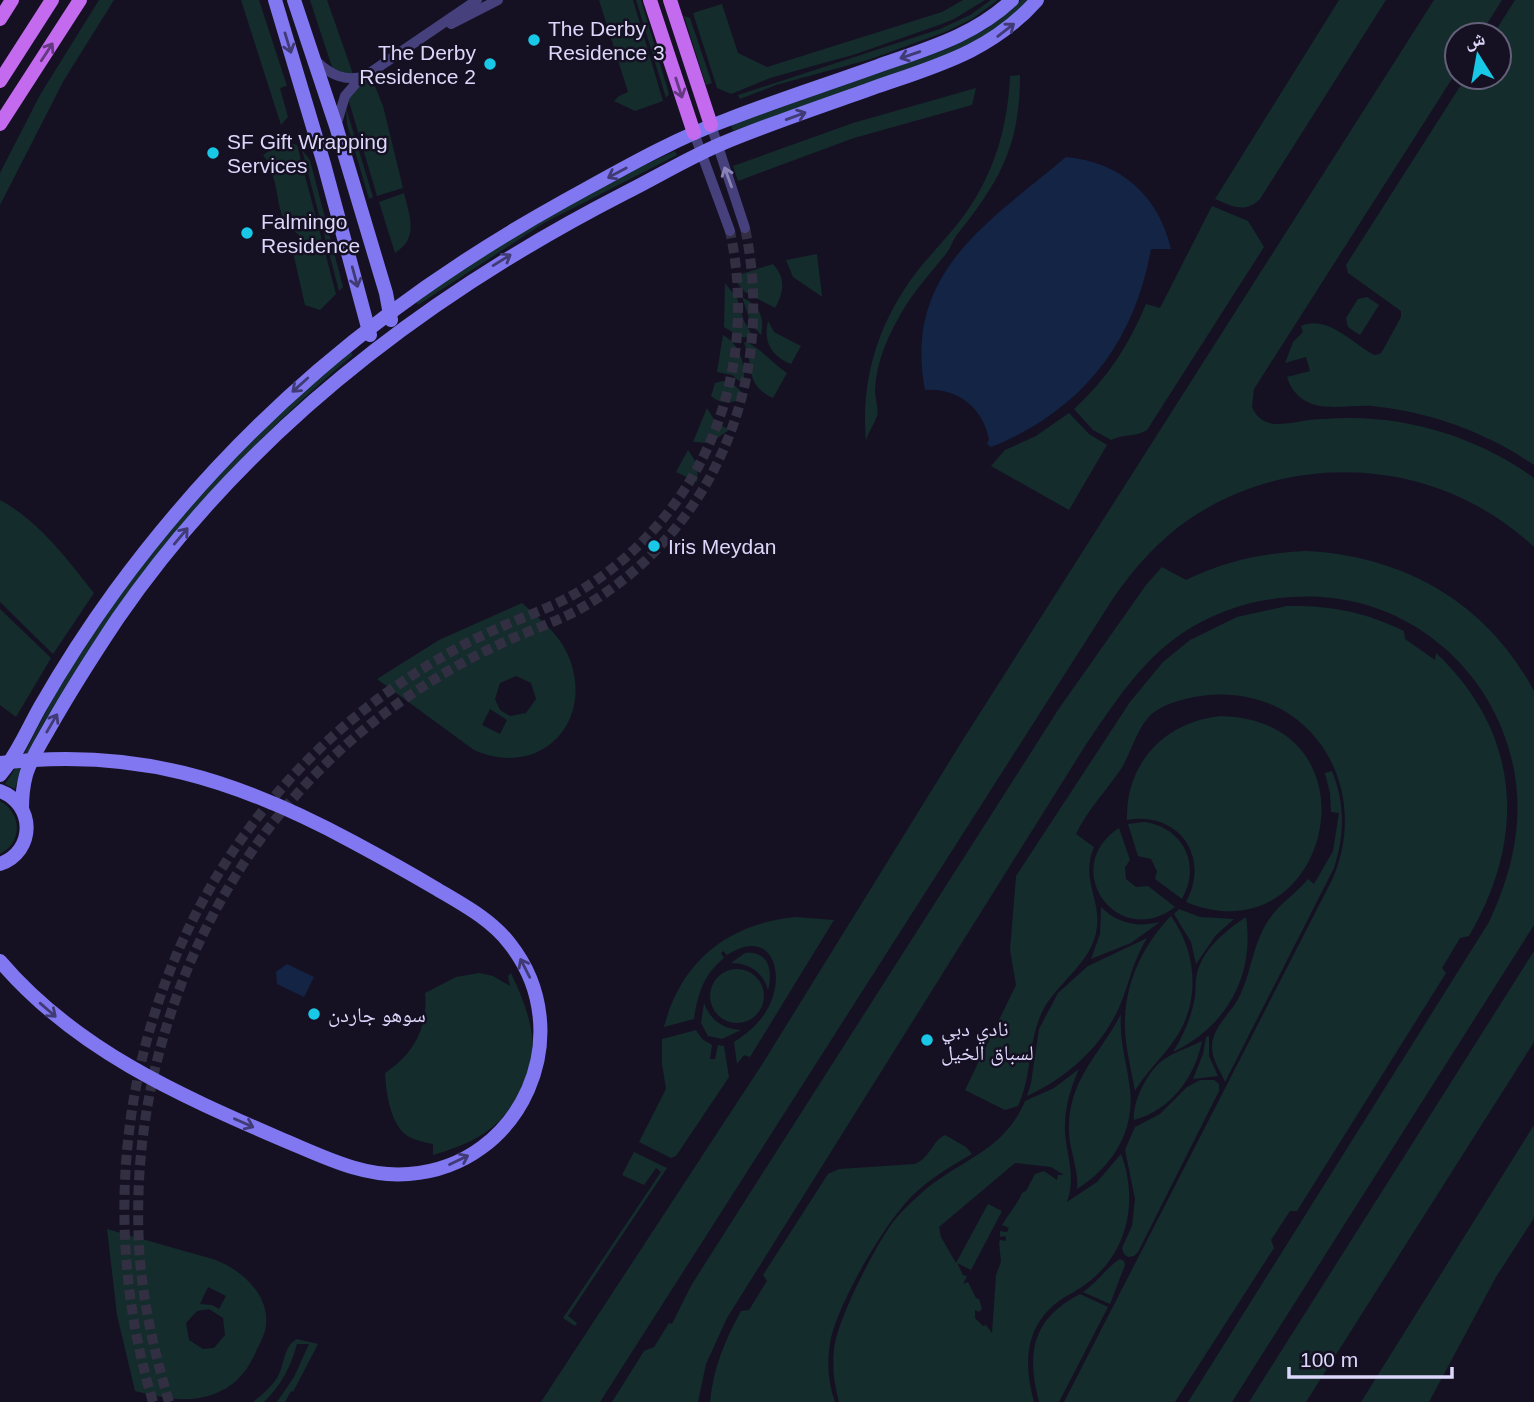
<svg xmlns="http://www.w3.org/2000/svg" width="1534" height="1402" viewBox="0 0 1534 1402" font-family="Helvetica,'Noto Naskh Arabic',sans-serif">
	<rect width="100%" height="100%" fill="#151123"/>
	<g fill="#142c2c" fill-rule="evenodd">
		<path d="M99 0H114L64 80 0 205V173L40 95Z"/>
		<path d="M241 0H259L287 86 280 88 288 117 281 125Z"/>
		<path d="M310 0H327L353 74 348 75 333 70Z"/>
		<path d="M599 0H633L663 101 635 111 614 101 619 96 628 92Z"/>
		<path d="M636 0H641L669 94 666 98Z"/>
		<path d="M963 0H985L954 19 939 25 856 54 770 78 731 94 717 88 693 13 722 4 738 53 767 67 942 12Z"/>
		<path d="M991 0H998L972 19 945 32 871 59 776 85 740 99 738 95 940 29 970 15Z"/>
		<path d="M1021 0H1027C1004 27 974 43 941 57L733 131 731 125 952 47 988 28Z"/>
		<path d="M1339 0H1386L1260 199C1245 214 1232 206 1215 199Z"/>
		<path d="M1434 0H1502L1480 35H1457V71L1254 389 1252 407C1263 432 1287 423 1309 420 1321 419 1334 418 1346 418 1412 417 1481 439 1534 478V547C1441 459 1295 447 1188 520 1158 541 1135 567 1114 597L600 1402H541L763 1063 964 738Z"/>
		<path d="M1515 0H1534V465C1486 432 1430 412 1372 406 1353 405 1330 410 1312 404 1299 399 1291 390 1287 377L1310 371 1306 357 1285 363 1293 342 1303 332 1301 326C1326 314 1353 343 1374 355L1380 354 1383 350 1401 317V311L1348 273 1346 265 1466 77H1499V35H1493Z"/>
		<path d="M684 16 690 18 712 83 706 85Z"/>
		<path d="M1020 75C1020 147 999 182 956 236 952 242 950 249 946 254 928 276 911 294 898 319 886 340 876 365 875 390 875 398 879 410 877 416 874 425 868 432 866 441 860 375 881 315 923 264 940 244 959 225 973 202 997 164 1008 121 1010 76Z"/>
		<path d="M372 79 383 106 403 188 377 196 348 98 359 87Z"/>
		<path d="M976 88 972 105 854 138 738 181 733 166 853 123Z"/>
		<path d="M346 108 373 197 369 199 347 124Z"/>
		<path d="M287 142 297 145 336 294 320 310 305 305 293 252 300 249 302 240C298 232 288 227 284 219 276 204 279 184 268 166L270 164 263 155 278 145Z"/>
		<path d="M302 150 310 160 343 287 339 291Z"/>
		<path d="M675 151 677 155 544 223 418 305 415 301 498 245 630 172Z"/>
		<path d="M404 193C410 217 419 238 395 253L379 202Z"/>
		<path d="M1212 206 1248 221 1264 247 1147 430C1136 437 1122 434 1111 440L1093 430 1074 409C1107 379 1129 345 1146 304L1160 308Z"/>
		<path d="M817 254 822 296H821L793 277 786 260Z"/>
		<path d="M773 264C786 278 784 292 775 308L745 292 732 277Z"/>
		<path d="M725 283 737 298 744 321 754 338 740 337 724 327Z"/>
		<path d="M742 297C759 306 765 316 761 335L751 324Z"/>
		<path d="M1367 297 1379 305 1360 335 1348 327 1346 318 1358 299Z"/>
		<path d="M768 321 774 332 801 346 791 364C771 356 763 341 768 321Z"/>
		<path d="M723 335C742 346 745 365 744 385L732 375 717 372Z"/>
		<path d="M746 342C762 349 772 363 787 373L773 398C744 384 755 368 744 343Z"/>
		<path d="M350 351 353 355C239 451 141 561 64 689 45 721 23 753 15 789L5 784 22 758 51 702 94 630 170 528 255 435Z"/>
		<path d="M723 381 732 383 746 396C733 403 723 406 711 396L715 383Z"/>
		<path d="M707 408 715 421 729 430 710 443 693 442Z"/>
		<path d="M1069 413 1089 434 1107 445 1069 510 991 466 1005 450 1036 436Z"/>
		<path d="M688 450 698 465 697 482 676 472Z"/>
		<path d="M0 500C40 522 66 558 94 593L53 654 0 602Z"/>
		<path d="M1306 551C1405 556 1487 603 1534 691V925L1232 1402H1188L1489 922C1508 882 1520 839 1517 794 1510 690 1427 604 1322 597 1272 594 1223 606 1181 634 1140 662 1113 705 1085 746L727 1318 706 1364 698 1402H612L644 1351 654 1347 669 1323 672 1324 692 1284 1058 710 1146 585 1162 567 1186 580C1225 561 1263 553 1306 551Z"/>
		<path d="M522 603C540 619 558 633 568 655 596 720 542 780 474 750L377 679 439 640ZM516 676 531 683 536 699 526 713 510 716 500 710 495 699 500 683ZM490 709 507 720 500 734 482 725Z"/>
		<path d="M1287 606C1329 605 1366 612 1404 631L1405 639 1435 660 1436 653C1521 733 1527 837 1469 936L1460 938 1442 968 1446 973 1297 1211H1290L1271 1240 1274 1248 1175 1402H1064L1332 880C1373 788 1312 686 1208 695 1190 697 1167 702 1153 713 1137 726 1132 752 1121 769 1106 791 1088 809 1076 834L1094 847C1079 882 1105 902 1095 937 1086 967 1056 984 1042 1012 1028 1042 1032 1076 1018 1106L1005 1110 965 1090 1016 985 1010 950 1016 876 1130 702 1163 662 1190 640 1237 617Z"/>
		<path d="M0 609 51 658 16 717 0 705Z"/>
		<path d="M1221 716C1386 721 1329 961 1186 902 1211 856 1178 811 1127 820V814C1128 760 1168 721 1221 716Z"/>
		<path d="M1332 771C1345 803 1345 834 1334 868L1225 1082C1220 1070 1212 1060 1212 1047 1212 1028 1229 1015 1238 999 1252 973 1252 943 1270 918 1280 903 1296 894 1308 879L1314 884 1333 851 1339 813 1331 812 1330 793 1325 773Z"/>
		<path d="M0 801C22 813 23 842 0 854Z"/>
		<path d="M1144 822C1183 827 1202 865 1182 899L1155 879 1157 871 1151 859 1138 856 1128 824Z"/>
		<path d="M1119 828 1130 860 1125 867 1126 879 1136 887 1148 886 1175 907C1118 951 1058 868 1119 828Z"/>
		<path d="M1101 907C1117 923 1137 928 1160 922L1131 943 1091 959 1100 934Z"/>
		<path d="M1179 909 1200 917 1234 919 1216 935 1196 964 1191 942 1174 914Z"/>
		<path d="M1171 916C1197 953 1201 1001 1175 1039 1162 1058 1146 1072 1135 1091 1132 1074 1128 1058 1126 1042 1120 995 1138 950 1171 916Z"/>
		<path d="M795 917 834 920 750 1057 744 1055 737 1064 734 1042C748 1033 760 1023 768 1008 787 973 771 926 727 955L723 951 721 953 724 958C703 975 698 994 694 1019L664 1027C681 961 728 924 795 917Z"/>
		<path d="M1246 917C1255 976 1226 1027 1173 1052 1184 1034 1192 1016 1195 996 1196 989 1195 981 1197 974 1202 950 1226 930 1246 917Z"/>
		<path d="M1147 938C1133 961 1130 980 1121 1003 1103 1046 1068 1077 1027 1096L1031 1083 1039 1029 1058 993 1088 966Z"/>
		<path d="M1534 951V1042L1306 1402H1249Z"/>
		<path d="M745 953C769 951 773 970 768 990 763 972 749 963 731 963Z"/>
		<circle cx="737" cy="996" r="27"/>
		<path d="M479 973 493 976 510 986 508 976 511 973C520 992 529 1013 532 1035 534 1052 530 1068 524 1083 505 1127 477 1142 433 1155V1144C424 1142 413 1140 406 1135 390 1122 386 1092 385 1073 414 1054 428 1027 425 993L456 977Z"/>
		<path d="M704 1003C710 1020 723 1029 741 1030L722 1039 708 1036 701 1023Z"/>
		<path d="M1121 1014C1119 1040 1127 1063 1130 1089 1135 1131 1112 1167 1077 1189 1079 1169 1069 1150 1069 1130 1068 1079 1100 1055 1121 1014Z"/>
		<path d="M696 1030 702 1039 712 1045 710 1059H715L718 1045 724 1046 729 1077 676 1156 671 1158 639 1142 666 1089 662 1064V1039Z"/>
		<path d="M1209 1036V1056L1218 1076 1193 1079 1203 1054 1206 1037Z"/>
		<path d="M1202 1041C1195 1077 1171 1110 1134 1120 1132 1101 1149 1068 1166 1058 1177 1051 1190 1047 1202 1041Z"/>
		<path d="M1079 1069C1070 1089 1064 1110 1065 1132 1067 1158 1076 1177 1067 1202L1097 1182 1121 1154C1138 1198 1129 1249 1091 1280 1080 1290 1066 1295 1055 1304 1024 1330 1024 1366 1034 1402H839C834 1384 832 1367 834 1349 838 1318 874 1248 893 1222 903 1209 915 1199 927 1188 965 1158 1005 1149 1025 1101L1054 1088ZM1015 1163 1051 1167 1064 1175H1058L1057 1180 1044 1171 1035 1174 1026 1191 1022 1193C1017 1205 1009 1213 1002 1225L1009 1228 1007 1232 1000 1231V1237L1005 1236 1006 1238V1241L1000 1240 999 1243 1001 1262 996 1275 992 1333 986 1325 983 1326 975 1318V1310L979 1312 982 1309 979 1299 976 1298 968 1282 963 1284 967 1276 963 1275 957 1263 971 1270 1002 1211 988 1204 956 1263 941 1237 939 1227Z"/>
		<path d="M1200 1080H1214L1219 1084V1091L1138 1252 1134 1256 1128 1257 1124 1254 1122 1248 1132 1226 1135 1199 1125 1150 1135 1127 1160 1114 1187 1087Z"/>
		<path d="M1534 1125V1218L1496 1277 1429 1402H1361Z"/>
		<path d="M945 1135 966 1147 972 1154C951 1166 931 1178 914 1194 885 1222 837 1304 830 1343 827 1363 828 1383 835 1402H710C713 1369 725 1340 741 1311L749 1310 767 1281 763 1275 828 1174 839 1169 915 1164C931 1157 932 1141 945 1135Z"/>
		<path d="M634 1152 667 1168 568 1316 577 1323 575 1326 563 1318 661 1172 656 1168 644 1185 622 1175Z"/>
		<path d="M107 1229 216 1260C241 1270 269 1294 266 1324 266 1334 259 1344 255 1354 243 1379 227 1393 199 1398 177 1402 156 1396 135 1391L117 1315ZM208 1287 226 1296 219 1309 212 1305 200 1304ZM209 1309 223 1318 225 1335 214 1348 203 1349 189 1340 186 1323 197 1311Z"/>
		<path d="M1120 1259 1124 1261 1125 1265 1110 1304 1083 1292C1097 1283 1110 1264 1120 1259Z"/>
		<path d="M1080 1294 1108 1307 1059 1402H1039C1026 1352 1032 1319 1080 1294Z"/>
		<path d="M297 1339 318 1344 293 1392 291 1391 285 1402H277L294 1377 309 1344H297C291 1366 281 1386 264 1402H253C262 1395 271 1387 277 1378 285 1365 283 1346 297 1339Z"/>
	</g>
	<g fill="#132445">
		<path d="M1066 157C1121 162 1159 196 1171 249H1151C1134 344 1081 411 991 447L987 444 989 439C982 407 958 388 925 390 903 272 988 223 1066 157Z"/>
		<path d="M287 964 314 977 304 997 277 984 276 972Z"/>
	</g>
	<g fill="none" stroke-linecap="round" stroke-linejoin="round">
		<g stroke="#332f43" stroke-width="10" stroke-dasharray="10 5" stroke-linecap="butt">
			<path d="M153 1402C74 1141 161 859 382 696 417 671 454 648 494 630 520 618 548 609 573 595 702 520 761 375 730 231"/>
			<path d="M169 1402C154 1351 142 1300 139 1246 128 1038 223 830 393 707 426 683 461 662 498 645 524 632 552 624 578 610 715 533 777 378 745 228"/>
		</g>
		<g stroke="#46417d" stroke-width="10">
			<path d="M451 24 498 0"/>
			<path d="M317 62C331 75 344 81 363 77"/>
			<path d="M711 125 745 228"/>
			<path d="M336 126 345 96 358 81 477 0"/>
			<path d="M694 133 730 231"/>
		</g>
		<g stroke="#8178f1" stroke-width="14">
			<path d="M275 0 324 164 370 335"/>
			<path d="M294 0 336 126 386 293 391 320"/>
			<path d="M0 775C17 755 27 730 40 707 63 667 88 628 115 591 237 424 384 301 564 201 617 172 671 140 729 119 778 100 828 84 878 66 926 49 974 36 1012 0"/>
			<path d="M0 791C35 804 36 851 0 864"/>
			<path d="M22 809C22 797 23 786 26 775 31 758 41 743 50 727 71 690 94 654 118 618 246 433 426 295 625 193 657 177 688 158 721 144 771 123 823 106 873 88 936 66 991 52 1037 0"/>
		</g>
		<g stroke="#c36aef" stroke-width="14">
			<path d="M650 0 694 133"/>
			<path d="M670 0 711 125"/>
			<path d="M0 19 12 0"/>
			<path d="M0 81 52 0"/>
			<path d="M0 124 80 0"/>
		</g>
		<path stroke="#8178f1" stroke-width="14" d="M0 763C135 747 236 779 353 842 381 857 408 872 435 888 462 904 491 919 510 944 580 1033 522 1166 409 1174 363 1178 322 1156 281 1139 177 1094 75 1049 0 961"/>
	</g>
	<defs><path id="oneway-shaft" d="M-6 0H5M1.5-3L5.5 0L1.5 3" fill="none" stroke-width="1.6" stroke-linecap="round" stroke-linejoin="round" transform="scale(1.75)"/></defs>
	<g stroke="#403a75">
		<use href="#oneway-shaft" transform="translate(1006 30) rotate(-38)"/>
		<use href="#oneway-shaft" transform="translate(288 43) rotate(73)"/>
		<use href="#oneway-shaft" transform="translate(910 55) rotate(161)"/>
		<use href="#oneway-shaft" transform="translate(796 116) rotate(-20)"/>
		<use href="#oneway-shaft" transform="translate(617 173) rotate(152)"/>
		<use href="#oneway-shaft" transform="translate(502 260) rotate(-32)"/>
		<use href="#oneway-shaft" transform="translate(355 277) rotate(75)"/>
		<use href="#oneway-shaft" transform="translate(300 385) rotate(138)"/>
		<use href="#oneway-shaft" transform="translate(181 536) rotate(-50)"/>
		<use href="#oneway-shaft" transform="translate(52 723) rotate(-60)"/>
		<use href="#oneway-shaft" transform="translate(525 968) rotate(-117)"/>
		<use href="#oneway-shaft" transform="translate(48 1010) rotate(41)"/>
		<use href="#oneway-shaft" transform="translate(244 1123) rotate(24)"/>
		<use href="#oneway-shaft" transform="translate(459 1160) rotate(-26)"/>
	</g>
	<g stroke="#63397f">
		<use href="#oneway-shaft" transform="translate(47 52) rotate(-57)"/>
		<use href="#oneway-shaft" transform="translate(679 88) rotate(72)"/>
	</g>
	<use stroke="#8a84b6" href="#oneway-shaft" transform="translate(728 177) rotate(-110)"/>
	<g fill="#18c8e6" stroke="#151123" stroke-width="2.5">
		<circle cx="534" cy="40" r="7"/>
		<circle cx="490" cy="64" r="7"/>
		<circle cx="213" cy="153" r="7"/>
		<circle cx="247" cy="233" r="7"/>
		<circle cx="654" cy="546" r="7"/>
		<circle cx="314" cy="1014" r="7"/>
		<circle cx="927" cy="1040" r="7"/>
	</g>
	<g text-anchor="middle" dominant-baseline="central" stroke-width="5" stroke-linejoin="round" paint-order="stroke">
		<g font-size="21" fill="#ddd7fb" stroke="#151123" text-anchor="start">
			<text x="548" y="28">The Derby<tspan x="548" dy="24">Residence 3</tspan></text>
			<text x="476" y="52" text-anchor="end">The Derby<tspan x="476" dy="24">Residence 2</tspan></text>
			<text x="227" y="141">SF Gift Wrapping<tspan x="227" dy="24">Services</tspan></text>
			<text x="261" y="221">Falmingo<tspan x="261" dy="24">Residence</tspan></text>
			<text x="668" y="546">Iris Meydan</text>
			<text x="328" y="1014">سوهو جاردن</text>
			<text x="941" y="1028">نادي دبي<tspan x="941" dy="24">لسباق الخيل</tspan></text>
		</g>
	</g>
	<g transform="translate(1478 56) rotate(349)"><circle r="33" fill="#151123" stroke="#656079" stroke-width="2"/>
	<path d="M0-5L12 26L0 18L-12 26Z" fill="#18c8e6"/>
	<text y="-10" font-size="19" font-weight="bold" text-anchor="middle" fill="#ddd7fb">ش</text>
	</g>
	<path d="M1289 1367v10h163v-10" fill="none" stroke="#ddd7fb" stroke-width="3.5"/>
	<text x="1300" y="1367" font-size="21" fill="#ddd7fb" stroke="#151123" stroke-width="5" paint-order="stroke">100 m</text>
</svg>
